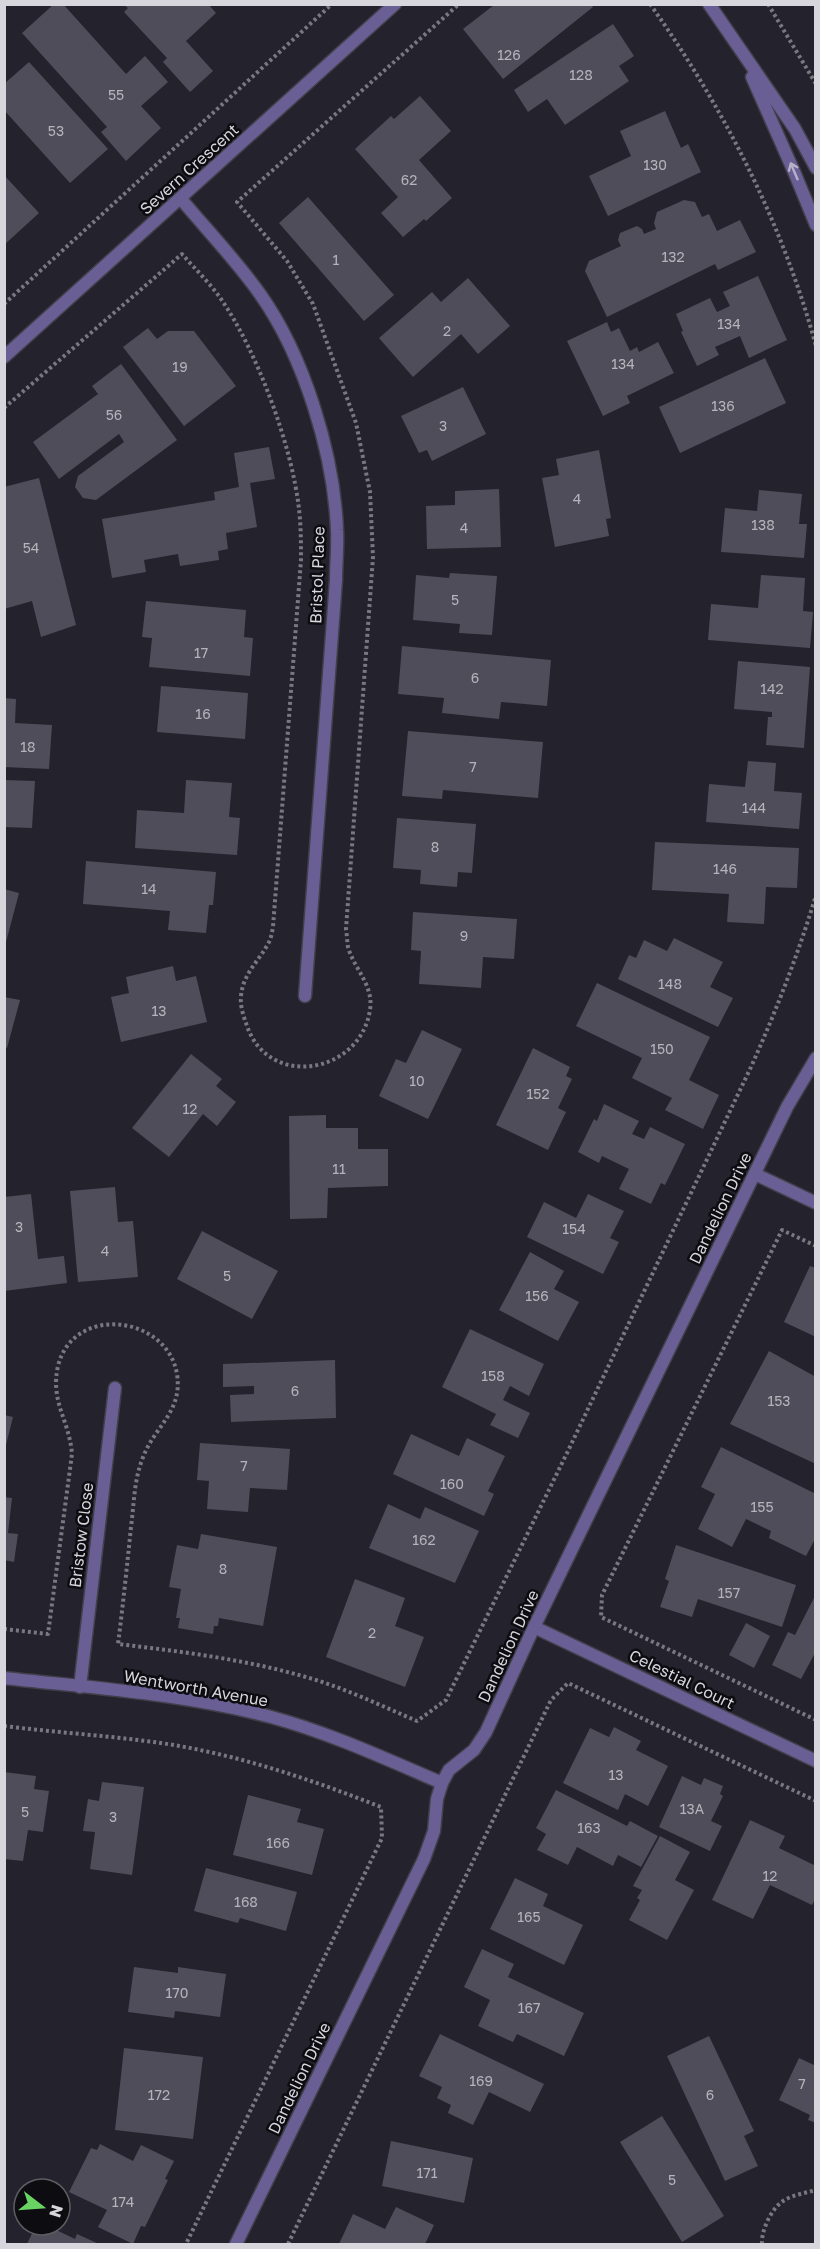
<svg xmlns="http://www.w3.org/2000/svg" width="820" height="2249" viewBox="0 0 820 2249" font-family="'Golos Text',sans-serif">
	<rect width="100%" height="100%" fill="#24222d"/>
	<g fill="#4f4d59">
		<path d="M54 4H63L126 74 145 56 168 82 141 106 161 128 126 161 101 132 107 127 22 33Z"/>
		<path d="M516 4H591L593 7 503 79 463 29 494 5Z"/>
		<path d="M124 5H209L216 13 186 41 213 71 190 92 163 62 167 58 124 12 128 8Z"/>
		<path d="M613 24 634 56 619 66 629 81 565 125 547 99 528 112 514 90Z"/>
		<path d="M29 62 108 149 70 183 4 110V84Z"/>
		<path d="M420 96 451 131 419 160 452 198 426 221 424 219 403 237 381 213 398 197 355 149 391 116 394 119Z"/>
		<path d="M665 111 681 148 688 144 701 172 608 216 589 176 631 156 620 131Z"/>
		<path d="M4 175 39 213 4 245Z"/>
		<path d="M308 197 394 295 364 321 279 223Z"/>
		<path d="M684 200 695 202 702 217 709 214 717 231 740 220 756 252 718 270 715 264 607 317 585 271 589 261 621 246 618 240 620 233 637 226 642 229 644 234 656 229 654 223 657 212Z"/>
		<path d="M758 276 787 340 749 358 740 336 715 347 719 355 697 366 681 332 683 331 676 314 710 298 717 312 730 306 723 292Z"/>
		<path d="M468 278 510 326 478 354 461 334 413 377 379 338 432 292 441 302Z"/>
		<path d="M607 322 611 332 619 328 630 351 637 347 639 352 658 342 674 373 627 396 630 403 603 416 567 341Z"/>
		<path d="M148 328 157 339 168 331H194L236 386 184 426 123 347Z"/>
		<path d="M765 358 786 403 680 453 659 407Z"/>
		<path d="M121 364 177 440 96 500 83 498 75 487 78 476 124 442 119 434 59 479 33 442 98 394 92 386Z"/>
		<path d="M463 387 486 434 432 461 427 450 419 453 401 416Z"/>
		<path d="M269 447 275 479 250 483 257 527 226 533 228 549 218 551 219 560 180 566 178 554 144 560 146 572 112 578 102 519 215 500 214 492 239 487 234 453Z"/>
		<path d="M599 450 611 518 606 519 609 536 555 547 542 478 559 475 556 459Z"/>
		<path d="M39 478 76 625 41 637 32 601 4 609V487Z"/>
		<path d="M499 489 501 547 427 549 426 506 455 505V491Z"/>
		<path d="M759 490 802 494 799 524H807L804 558 721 552 725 508 757 511Z"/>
		<path d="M450 573 497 576 492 635 459 633 460 624 413 620 416 575 449 578Z"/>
		<path d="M761 575 805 578 803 611 813 612 810 648 708 640 711 604 758 608Z"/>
		<path d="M146 601 246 610 244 637 253 638 250 676 149 667 152 638 142 637Z"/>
		<path d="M402 646 551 660 547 706 501 702 499 719 442 713 444 698 398 694Z"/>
		<path d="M738 661 810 667 804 748 766 745 768 717H772V712L734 709Z"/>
		<path d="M161 686 248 693 245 739 157 732Z"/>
		<path d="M4 698 16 699 15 723 52 725 49 769 4 767Z"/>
		<path d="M408 731 543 742 538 798 443 790 442 799 402 796Z"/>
		<path d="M748 761 776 763 774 791 802 793 799 829 706 822 709 784 745 787Z"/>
		<path d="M4 780 35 781 32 828 4 827Z"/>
		<path d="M186 780 232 783 229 817 240 818 237 855 135 848 137 810 184 813Z"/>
		<path d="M397 818 476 824 472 873 458 872 457 887 420 884 421 870 393 868Z"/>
		<path d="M655 842 799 848 797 888 766 887 764 924 727 922 729 894 652 890Z"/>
		<path d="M86 861 216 872 213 905H209L206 933 168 930 170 911 83 904Z"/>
		<path d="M4 889 19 893 5 946H4Z"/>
		<path d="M413 912 517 919 514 959 483 957 481 988 419 984 421 951 411 950Z"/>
		<path d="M674 938 723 962 710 987 733 998 718 1027 618 979 629 955 636 958 644 940 667 951Z"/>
		<path d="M173 966 176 981 196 976 207 1022 121 1042 111 997 129 993 126 977Z"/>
		<path d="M597 983 710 1037 689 1080 719 1095 703 1129 665 1110 672 1098 632 1078 642 1058 576 1026Z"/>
		<path d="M4 997 20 1000 7 1048 4 1047Z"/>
		<path d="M422 1030 462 1049 428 1119 379 1096 396 1059 406 1063Z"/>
		<path d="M533 1048 570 1067 566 1076 572 1079 558 1108 566 1112 548 1150 496 1125Z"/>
		<path d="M191 1054 222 1079 216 1086 236 1102 217 1126 203 1114 169 1157 132 1128Z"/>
		<path d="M604 1104 639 1121 632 1134 644 1139 650 1127 685 1144 665 1185 661 1183 651 1204 619 1189 629 1169 602 1156 599 1163 578 1152 594 1119 597 1121Z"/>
		<path d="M326 1115V1128H358V1149H388V1186L328 1188 327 1218 290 1219 289 1116Z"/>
		<path d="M115 1187 118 1222 133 1221 138 1277 78 1282 70 1191Z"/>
		<path d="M31 1194 38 1259 64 1256 67 1283 4 1291V1197Z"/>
		<path d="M588 1194 624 1211 610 1238 619 1242 603 1274 527 1237 544 1202 576 1218Z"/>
		<path d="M202 1231 278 1271 252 1319 177 1279Z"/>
		<path d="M530 1252 564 1271 554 1289 579 1302 558 1341 499 1310Z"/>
		<path d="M810 1266 816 1268V1337L784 1322Z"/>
		<path d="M470 1329 544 1364 529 1396 510 1386 503 1400 530 1413 518 1438 490 1425 496 1414 442 1387Z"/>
		<path d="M769 1351 816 1377V1464L730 1424Z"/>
		<path d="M335 1360 336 1418 231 1422 230 1395 254 1394V1386L223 1387V1364Z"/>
		<path d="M4 1415 13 1417 5 1449H4Z"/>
		<path d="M411 1434 459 1456 467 1438 505 1456 488 1491 494 1494 484 1516 393 1474Z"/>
		<path d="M200 1443 290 1449 287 1490 250 1488 248 1512 207 1509 209 1481 197 1480Z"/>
		<path d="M721 1447 816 1494V1537L806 1556 769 1538 771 1531 746 1519 732 1547 698 1529 715 1494 701 1487Z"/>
		<path d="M4 1497 12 1498 8 1533 18 1534 14 1562 4 1560Z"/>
		<path d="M388 1504 420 1519 425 1507 479 1531 455 1583 369 1548Z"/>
		<path d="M201 1534 277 1547 263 1626 219 1618 218 1626H214L213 1634 178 1628 180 1618H176L181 1589 169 1587 177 1545 198 1549Z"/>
		<path d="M676 1545 796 1585 782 1627 698 1599 692 1617 660 1607 669 1581 665 1579Z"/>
		<path d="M355 1579 405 1598 395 1626 424 1637 405 1687 326 1657Z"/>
		<path d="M816 1594V1651L801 1679 772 1665 788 1632 795 1635Z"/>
		<path d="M746 1623 770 1636 754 1668 729 1655Z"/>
		<path d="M614 1727 641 1741 636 1750 668 1766 648 1806 625 1794 618 1810 563 1783 590 1728 609 1737Z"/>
		<path d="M4 1772 36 1776 34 1789 49 1791 43 1832 28 1830 23 1861 4 1859Z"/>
		<path d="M682 1776 701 1785 704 1778 723 1786 720 1794 723 1796 711 1821 722 1826 710 1851 659 1827Z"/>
		<path d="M102 1782 144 1787 132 1875 90 1869 95 1832 83 1831 88 1799 99 1801Z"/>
		<path d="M556 1790 627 1826 630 1821 658 1836 641 1867 618 1855 613 1866 577 1847 568 1865 537 1850 546 1834 536 1828Z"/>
		<path d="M248 1795 301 1809 297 1822 324 1829 312 1875 233 1855Z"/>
		<path d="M750 1820 785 1836 779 1848 816 1866V1897L812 1905 770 1885 753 1919 712 1900Z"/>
		<path d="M660 1836 690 1852 675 1880 694 1890 667 1940 629 1920 640 1900 637 1898 642 1890 633 1886Z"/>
		<path d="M206 1868 297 1892 286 1931 240 1918 238 1923 194 1911Z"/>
		<path d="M515 1878 548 1894 543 1906 583 1925 564 1965 490 1929Z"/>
		<path d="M482 1949 514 1964 508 1977 584 2013 564 2056 517 2034 513 2042 478 2026 490 2000 464 1987Z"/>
		<path d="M134 1967 178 1973V1967L226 1974 220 2017 175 2011 174 2018 128 2012Z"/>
		<path d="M440 2034 544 2084 530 2112 489 2092 473 2125 448 2113 451 2105 437 2098 442 2087 419 2076Z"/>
		<path d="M709 2036 754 2131 744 2136 758 2166 725 2181 667 2056Z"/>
		<path d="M124 2048 203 2057 193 2139 115 2130Z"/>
		<path d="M799 2058 816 2066V2123L808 2120 810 2115 779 2100Z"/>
		<path d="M662 2116 724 2216 682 2242 620 2142Z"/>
		<path d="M391 2141 473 2158 464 2203 382 2186Z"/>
		<path d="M100 2144 133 2161 141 2145 174 2161 165 2179 168 2180 145 2227 141 2226 133 2244 98 2227 107 2210 69 2192 91 2148 97 2150Z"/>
		<path d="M396 2207 434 2225 425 2244H339L353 2214 385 2229Z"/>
		<path d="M36 2225H46L75 2239 77 2234 99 2244H27Z"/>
	</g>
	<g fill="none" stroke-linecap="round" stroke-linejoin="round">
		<g stroke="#413f49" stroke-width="15">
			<g id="street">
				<path d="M709 4 795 129 816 168"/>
				<path d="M752 77 795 174 816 225"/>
				<path d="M181 199C207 230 236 260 260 294 304 356 334 454 337 530 338 546 336 563 336 580L305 996"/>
				<path d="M4 357 395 4"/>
				<path d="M755 1174 816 1203"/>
				<path d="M534 1627 816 1761"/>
				<path d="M4 1678C93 1688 185 1694 271 1717 330 1733 386 1759 442 1783"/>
				<path d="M80 1687 115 1388"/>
				<path d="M236 2244 424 1859 434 1831 437 1799 442 1783 449 1770 474 1750 486 1732 534 1627 787 1107 816 1058"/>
			</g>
		</g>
		<g stroke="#797780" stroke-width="4" stroke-dasharray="3 3" stroke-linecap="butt">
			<path d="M650 4C724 108 782 222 816 346"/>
			<path d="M768 4 816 84"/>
			<path d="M4 304 332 4"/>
			<path d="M4 408 182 254C195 269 210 283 221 299 257 351 292 446 299 509 301 526 301 543 301 560L273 927C272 933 271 939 268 944 258 962 243 974 241 996 240 1005 243 1015 246 1023 266 1090 360 1075 370 1010 374 985 354 969 348 947 347 941 347 935 346 929L373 557 370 492 356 423 313 304 287 261 237 202 459 4"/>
			<path d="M816 1159V1162"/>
			<path d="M816 1246 782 1230 602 1595 601 1617 816 1720"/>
			<path d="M4 1629 48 1634 72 1454C69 1419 50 1402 58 1366 73 1304 167 1315 177 1374 183 1413 153 1427 142 1460 134 1481 134 1504 131 1527 127 1566 123 1605 118 1644 185 1652 251 1660 316 1680 351 1691 384 1707 417 1721L446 1700 567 1453 751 1067C776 1011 798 955 816 895"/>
			<path d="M4 1726C52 1732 99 1735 146 1741 227 1751 305 1777 381 1807L382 1838 186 2244"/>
			<path d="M288 2244 551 1700 568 1683 816 1801"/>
			<path d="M762 2244C761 2231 771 2209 783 2201 792 2195 805 2193 816 2190"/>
		</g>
		<use href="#street" stroke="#6a5f95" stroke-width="12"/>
	</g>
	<defs><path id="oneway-shaft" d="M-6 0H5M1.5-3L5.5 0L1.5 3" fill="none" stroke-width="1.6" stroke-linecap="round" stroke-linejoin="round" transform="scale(1.5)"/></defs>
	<use stroke="#b6b2c7" href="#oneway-shaft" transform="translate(794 171) rotate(-113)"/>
	<g text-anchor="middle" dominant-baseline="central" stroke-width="5" stroke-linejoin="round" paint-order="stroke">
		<g font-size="14" fill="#b5b4bc">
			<text x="509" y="54">126</text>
			<text x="581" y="74">128</text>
			<text x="116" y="94">55</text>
			<text x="56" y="130">53</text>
			<text x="655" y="164">130</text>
			<text x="409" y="179">62</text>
			<text x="673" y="256">132</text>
			<text x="336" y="259">1</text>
			<text x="729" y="323">134</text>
			<text x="447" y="330">2</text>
			<text x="623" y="363">134</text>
			<text x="180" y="366">19</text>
			<text x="723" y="405">136</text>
			<text x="114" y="414">56</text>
			<text x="443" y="425">3</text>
			<text x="577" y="498">4</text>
			<text x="763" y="524">138</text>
			<text x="464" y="527">4</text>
			<text x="31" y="547">54</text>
			<text x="455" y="599">5</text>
			<text x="201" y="652">17</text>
			<text x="475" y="677">6</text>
			<text x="772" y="688">142</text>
			<text x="203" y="713">16</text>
			<text x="28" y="746">18</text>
			<text x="473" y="766">7</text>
			<text x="754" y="807">144</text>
			<text x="435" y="846">8</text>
			<text x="725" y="868">146</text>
			<text x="149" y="888">14</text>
			<text x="464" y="935">9</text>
			<text x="670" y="983">148</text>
			<text x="159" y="1010">13</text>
			<text x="662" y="1048">150</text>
			<text x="417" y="1080">10</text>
			<text x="538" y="1093">152</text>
			<text x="190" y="1108">12</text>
			<text x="339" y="1168">11</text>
			<text x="19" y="1226">3</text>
			<text x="574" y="1228">154</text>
			<text x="105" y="1250">4</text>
			<text x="227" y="1275">5</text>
			<text x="537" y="1295">156</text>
			<text x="493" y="1375">158</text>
			<text x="295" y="1390">6</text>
			<text x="779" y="1400">153</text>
			<text x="244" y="1465">7</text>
			<text x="452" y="1483">160</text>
			<text x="762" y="1506">155</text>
			<text x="424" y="1539">162</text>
			<text x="223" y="1568">8</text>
			<text x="729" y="1592">157</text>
			<text x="372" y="1632">2</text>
			<text x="616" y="1774">13</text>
			<text x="692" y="1808">13A</text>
			<text x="25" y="1811">5</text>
			<text x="113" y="1816">3</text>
			<text x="589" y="1827">163</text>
			<text x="278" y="1842">166</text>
			<text x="770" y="1875">12</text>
			<text x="246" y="1901">168</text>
			<text x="529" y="1916">165</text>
			<text x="177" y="1992">170</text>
			<text x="529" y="2007">167</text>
			<text x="481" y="2080">169</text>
			<text x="802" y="2083">7</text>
			<text x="159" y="2094">172</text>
			<text x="710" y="2094">6</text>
			<text x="427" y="2172">171</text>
			<text x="672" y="2179">5</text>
			<text x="123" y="2201">174</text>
		</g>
		<g font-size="16" fill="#d7d6dd" stroke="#0d0c11">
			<text transform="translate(189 169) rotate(-42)">Severn Crescent</text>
			<text transform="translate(317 575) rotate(-88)">Bristol Place</text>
			<text transform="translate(720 1208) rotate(-64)">Dandelion Drive</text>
			<text transform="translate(81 1535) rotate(-83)">Bristow Close</text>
			<text transform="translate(508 1646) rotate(-65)">Dandelion Drive</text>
			<text transform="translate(682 1679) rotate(26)">Celestial Court</text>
			<text transform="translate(196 1688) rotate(10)">Wentworth Avenue</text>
			<text transform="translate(299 2078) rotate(-64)">Dandelion Drive</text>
		</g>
	</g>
	<rect width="820" height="2249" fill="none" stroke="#d7d6dd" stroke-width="12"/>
	<g transform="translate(42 2207) rotate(107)"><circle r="28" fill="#0d0c11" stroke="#5e5d63" stroke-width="1.5"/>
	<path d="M0-4.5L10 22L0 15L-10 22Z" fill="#69d464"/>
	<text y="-9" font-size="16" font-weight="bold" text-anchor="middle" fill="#d7d6dd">N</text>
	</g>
</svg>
